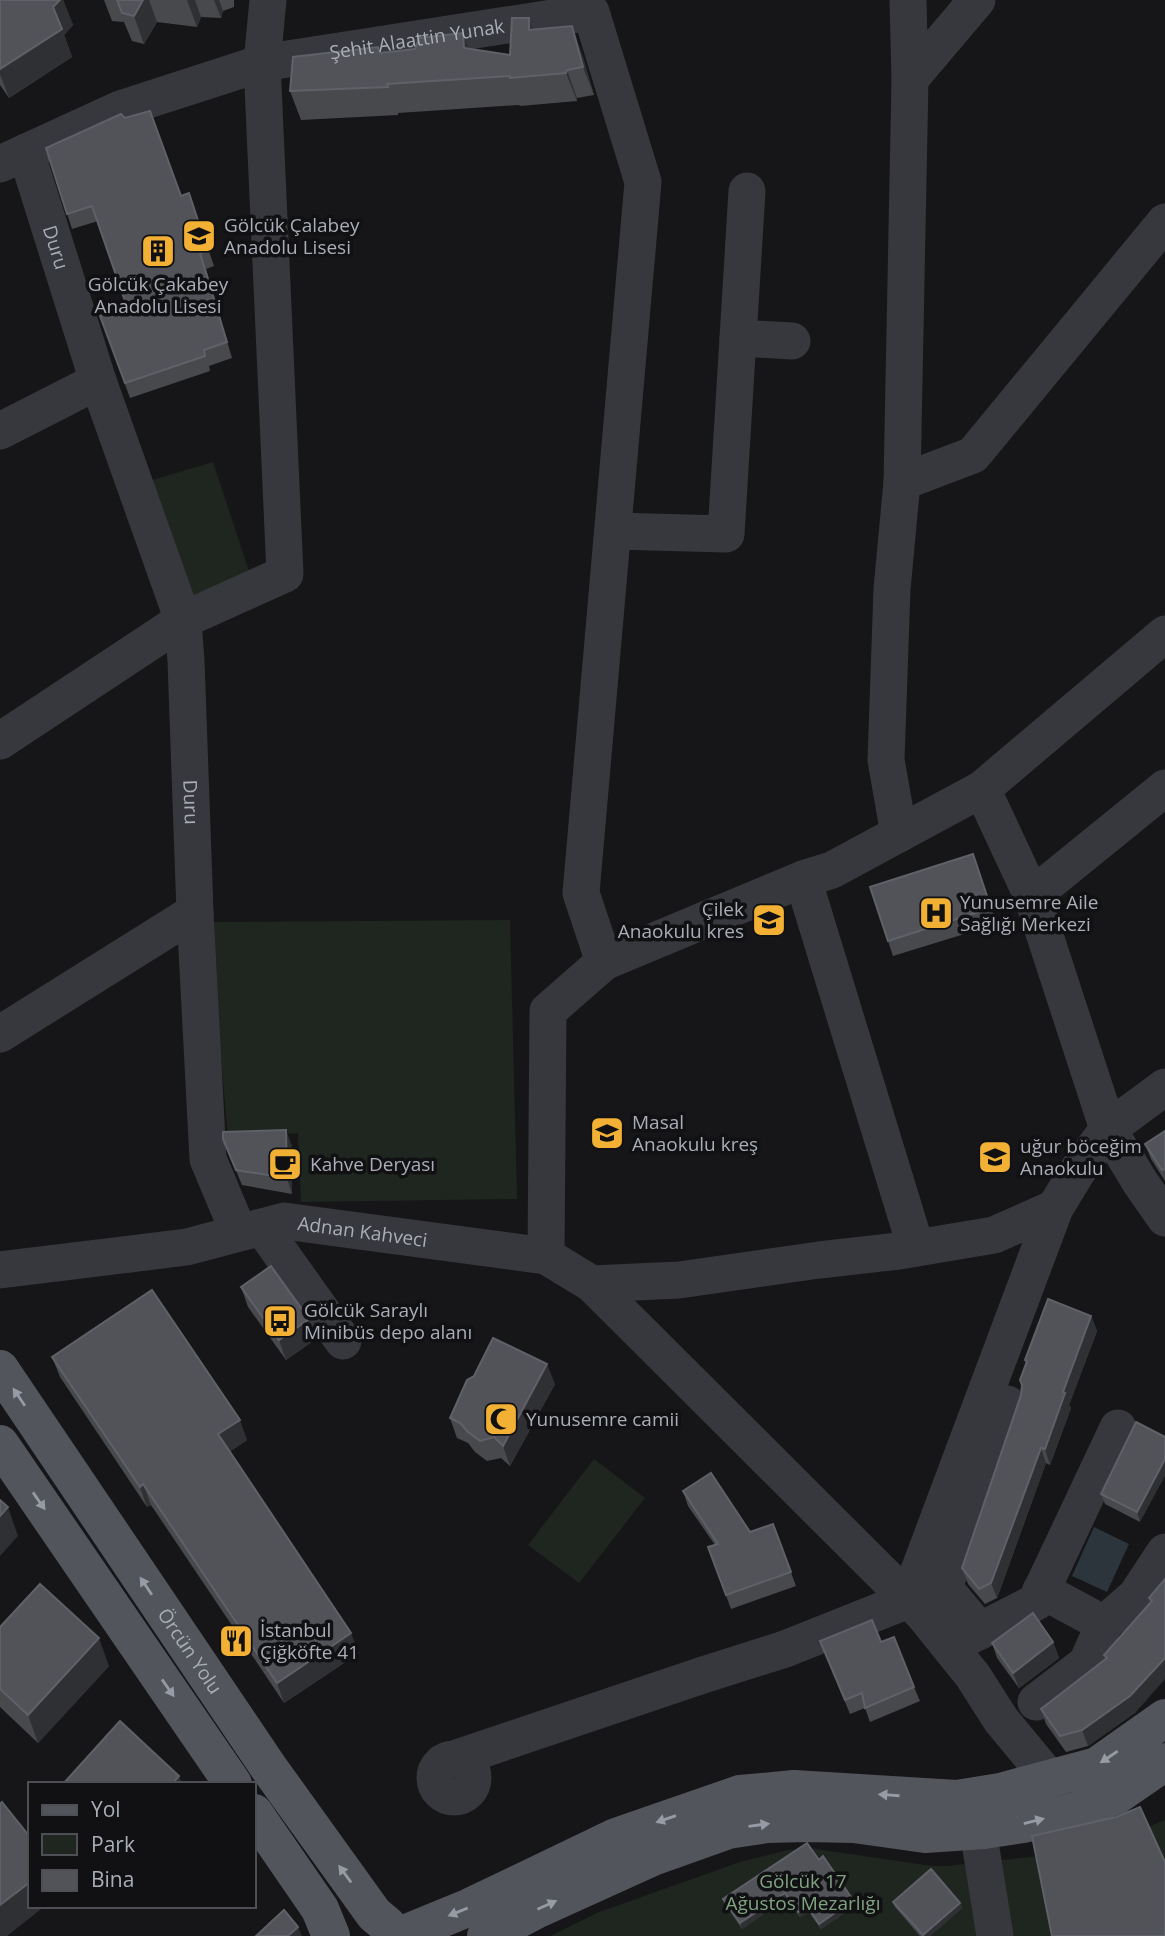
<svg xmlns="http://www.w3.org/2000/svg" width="1165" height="1936" viewBox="0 0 1165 1936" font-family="'Open Sans',sans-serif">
	<rect width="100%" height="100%" fill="#161618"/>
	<g fill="#1e261f">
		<path d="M213 462 250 574 188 598 152 480Z"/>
		<path d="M510 920 517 1199 301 1202 298 1133 228 1137 209 922Z"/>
		<path d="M594 1459 645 1498 579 1583 528 1545Z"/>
		<path d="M1165 1820V1866L1148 1827Z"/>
		<path d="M809 1848 932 1866H947L1039 1856 1055 1936H550L599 1912 740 1862 788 1850Z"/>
	</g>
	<path fill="#2c353c" d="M1094 1527 1129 1544 1107 1592 1072 1576Z"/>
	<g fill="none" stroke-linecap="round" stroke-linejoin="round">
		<g stroke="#37383d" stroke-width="37">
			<path d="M910 79 977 0"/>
			<path id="s1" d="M26 152 98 381"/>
			<path id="s2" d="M0 164 120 109 262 63 591 12 643 182 581 893 604 962"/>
			<path d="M738 338 792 341"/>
			<path id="s3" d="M0 431 98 381 183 620 186 661 195 912 208 1159 239 1233"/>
			<path d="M902 482 973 455 1165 222"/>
			<path d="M613 531 726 534 747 191"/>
			<path d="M0 741 183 620 285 574 262 63 268 0"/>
			<path d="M982 789 1032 896 1108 1129 1140 1182 1165 1218"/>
			<path d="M899 834 886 760 892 589 902 482 910 79 908 0"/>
			<path d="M803 879 916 1248"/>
			<path d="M1032 896 1165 788"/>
			<path d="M0 1034 195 912"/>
			<path d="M262 1227 343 1341"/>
			<path d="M546 1256 548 1011 604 962 803 879 832 870 982 789 1165 634"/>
			<path id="s4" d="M0 1270 187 1247 284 1221 546 1256 592 1284 923 1614 973 1676 1001 1720 1049 1778"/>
			<path d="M592 1284 679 1280 819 1260 899 1251 994 1235 1055 1208"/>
			<path d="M1041 1590 1104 1624 1136 1596 1165 1552"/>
			<path d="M980 1631 944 1588 1007 1404"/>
			<path d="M960 1641 1036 1602 1118 1428"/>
			<path d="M1036 1702 1087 1663 1104 1624"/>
			<path d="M454 1759 703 1675 785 1649 908 1600 1055 1208 1080 1167 1108 1129 1165 1087"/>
			<circle cx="454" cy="1778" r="19"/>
			<path d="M978 1830 995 1936"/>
		</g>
		<g stroke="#53555c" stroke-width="38">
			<path id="s5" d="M0 1369 269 1768 374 1914 388 1926"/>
			<path d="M0 1444 233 1784"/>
			<path d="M254 1813 320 1909 331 1936"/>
			<path d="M409 1932 470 1907 616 1837 740 1794 794 1789 957 1799 1000 1792 1097 1766 1165 1718"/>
			<path d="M486 1936 538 1909 655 1856 728 1830 767 1824 806 1823 854 1824 925 1834 984 1830 1023 1824 1076 1811 1117 1795 1165 1762"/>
		</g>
	</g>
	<g fill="#47494d">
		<path d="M0 0H63L73 25 64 35 72 57 9 98 0 85Z"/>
		<path d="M104 0H234V7L223 11 221 18 201 17 197 27 157 22 144 44 132 41 124 22 112 21Z"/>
		<path d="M529 18 533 29 582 54 594 95 577 98V101L520 106 519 105 398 113V115L301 120 290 91 378 47 380 53 415 49 463 33 468 49 510 55Z"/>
		<path d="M46 148 181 196 189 193 214 266 206 269 232 358 209 366 210 371 130 398 100 316 126 304 98 221 72 229Z"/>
		<path d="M979 870 997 924 893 956 888 941Z"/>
		<path d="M1165 1131V1181L1151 1159 1145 1144Z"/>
		<path d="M223 1139 292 1146V1194L242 1185Z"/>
		<path d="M241 1287 309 1319 316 1339 286 1360 248 1307Z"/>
		<path d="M1091 1316 1097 1331 1069 1405 1071 1408 1050 1465 1046 1463 997 1598 985 1604 968 1584 962 1568 1021 1395 1026 1364 1025 1360Z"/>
		<path d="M52 1357 247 1440 229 1452 359 1653 284 1703 151 1505 147 1507 60 1377Z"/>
		<path d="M555 1384 510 1466 501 1458 487 1461 475 1452 468 1443 457 1438 450 1418Z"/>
		<path d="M1136 1422 1140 1522 1105 1504 1101 1494Z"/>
		<path d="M683 1491 750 1532 773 1524 796 1586 731 1609 708 1547 715 1545 688 1506Z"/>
		<path d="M1165 1579 1136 1712 1088 1746 1066 1752 1046 1724 1041 1709 1106 1660 1104 1655 1151 1602 1149 1598Z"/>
		<path d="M0 1627 109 1666 38 1743 0 1707Z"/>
		<path d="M820 1641 881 1642 914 1687 920 1701 870 1722 865 1708 850 1714Z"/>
		<path d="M1053 1642 1059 1658 1019 1688 997 1658 992 1643Z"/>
		<path d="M819 1860 855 1906 821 1929 809 1912 800 1917 787 1898 742 1929 725 1904 723 1899Z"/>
		<path d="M893 1902 960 1903 962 1908 930 1936H920L895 1907Z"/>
	</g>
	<g fill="#2f3033">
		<path d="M60 0H63L73 25 64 35 72 57 9 98 0 74V69Z"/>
		<path d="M143 0H149L157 22 144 44 134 16Z"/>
		<path d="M187 0H195L201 17 197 27Z"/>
		<path d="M214 0H219L223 11 221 18Z"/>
		<path d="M529 18 540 47 529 30Z"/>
		<path d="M572 26 582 54 594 95 583 67Z"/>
		<path d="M463 33 473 61 464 48Z"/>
		<path d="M567 70 577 98V101L566 73Z"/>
		<path d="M200 253 206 269 232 358 227 342Z"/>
		<path d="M286 1130 292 1146V1194L287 1178Z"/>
		<path d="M1091 1316 1097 1331 1069 1405 1071 1408 1050 1465 1045 1449 1063 1392Z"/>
		<path d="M309 1319 316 1339 286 1360 279 1340Z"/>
		<path d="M547 1364 555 1384 510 1466 503 1446Z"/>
		<path d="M240 1420 247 1440 225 1455 218 1434Z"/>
		<path d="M1041 1448 1046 1463 997 1598 991 1583Z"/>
		<path d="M1165 1459V1476L1140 1522 1137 1512Z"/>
		<path d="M143 1484 151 1505 147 1507 140 1487Z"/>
		<path d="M8 1507 18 1536 0 1556V1516Z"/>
		<path d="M351 1633 359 1653 284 1703 277 1683Z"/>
		<path d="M99 1638 109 1666 38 1743 28 1715Z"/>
		<path d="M1053 1642 1059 1658 1019 1688 1013 1673Z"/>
		<path d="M1165 1658V1679L1136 1712 1088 1746 1082 1730Z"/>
		<path d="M179 1776 182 1784H172Z"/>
		<path d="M254 1860 257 1869 254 1871Z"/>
		<path d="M30 1882V1906H45L7 1936H0V1905Z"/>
		<path d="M785 1893 787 1898 742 1929 740 1923Z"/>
		<path d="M853 1900 855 1906 821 1929 819 1924Z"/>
		<path d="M960 1903 962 1908 930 1936H923Z"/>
		<path d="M807 1906 809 1912 800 1917 798 1912Z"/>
		<path d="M298 1927 302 1936H288Z"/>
	</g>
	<g fill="#525359" stroke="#5f6168" stroke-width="2">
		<path d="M0 0H60L53 7 62 29 0 69Z"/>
		<path d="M117 0H143L134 16 122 13Z"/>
		<path d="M512 18H529V30L572 26 583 67 567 70 566 73 510 78V76L387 84 388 87 290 91 293 57 378 47 380 53 415 49 419 38 463 33 464 48 510 55Z"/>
		<path d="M150 111 181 196 189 193 208 251 200 253 227 342 204 350 205 356 125 383 100 316 126 304 92 206 67 214 46 148 121 114 125 118Z"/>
		<path d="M973 854 991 908 888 941 870 887Z"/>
		<path d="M286 1130 287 1178 236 1170 223 1139V1132Z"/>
		<path d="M1165 1131V1169L1162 1170 1145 1144Z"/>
		<path d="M271 1266 309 1319 279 1340 241 1287Z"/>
		<path d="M152 1290 240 1420 218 1434 351 1633 277 1683 143 1484 140 1487 52 1357Z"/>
		<path d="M1048 1299 1091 1316 1063 1392 1065 1393 1045 1449 1041 1448 991 1583 979 1589 962 1568 1021 1395 1022 1385 1020 1380 1027 1361 1025 1360Z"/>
		<path d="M493 1338 547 1364 503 1446 494 1437 480 1441 468 1432 460 1423 450 1418 467 1380 474 1376Z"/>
		<path d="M1136 1422 1165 1437V1459L1137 1512 1101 1494Z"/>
		<path d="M711 1473 750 1532 773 1524 791 1572 726 1595 708 1547 718 1544 683 1491Z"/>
		<path d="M0 1500 8 1507 0 1516Z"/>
		<path d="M1165 1579V1658L1130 1696 1082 1730 1060 1736 1041 1709 1107 1658 1104 1655 1152 1601 1149 1598Z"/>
		<path d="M40 1584 99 1638 28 1715 0 1689V1627Z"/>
		<path d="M1033 1613 1053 1642 1013 1673 992 1643Z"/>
		<path d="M872 1620 881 1642 894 1637 914 1687 865 1708 862 1693 845 1700 820 1641Z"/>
		<path d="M120 1721 179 1776 172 1784H63Z"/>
		<path d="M2 1802 30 1837V1882L0 1905V1804Z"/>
		<path d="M1140 1807 1165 1862V1936H1052L1032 1836 1116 1817Z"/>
		<path d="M807 1843 819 1860 823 1856 853 1900 819 1924 807 1906 798 1912 785 1893 740 1923 723 1899Z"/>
		<path d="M931 1869 960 1903 923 1935 893 1902Z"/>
		<path d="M284 1910 298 1927 288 1936H256Z"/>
	</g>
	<defs><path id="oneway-solid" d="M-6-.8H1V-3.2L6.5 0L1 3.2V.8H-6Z" transform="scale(1.75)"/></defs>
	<g fill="#979ba6">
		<use href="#oneway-solid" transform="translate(19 1397) rotate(-124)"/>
		<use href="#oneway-solid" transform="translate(39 1501) rotate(55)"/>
		<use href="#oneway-solid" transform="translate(146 1586) rotate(-124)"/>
		<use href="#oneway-solid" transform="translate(168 1688) rotate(55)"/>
		<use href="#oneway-solid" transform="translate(1109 1757) rotate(146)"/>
		<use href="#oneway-solid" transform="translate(889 1795) rotate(-176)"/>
		<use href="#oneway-solid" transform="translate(666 1819) rotate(161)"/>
		<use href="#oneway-solid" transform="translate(1034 1821) rotate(-14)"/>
		<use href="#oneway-solid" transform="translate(759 1825) rotate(-8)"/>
		<use href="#oneway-solid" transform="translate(345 1874) rotate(-126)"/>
		<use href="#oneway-solid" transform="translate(547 1905) rotate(-24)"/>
		<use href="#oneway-solid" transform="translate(458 1912) rotate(158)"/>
	</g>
	<defs>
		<g id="school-square" transform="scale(1.75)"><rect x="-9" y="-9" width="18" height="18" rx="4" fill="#f2b134" stroke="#111113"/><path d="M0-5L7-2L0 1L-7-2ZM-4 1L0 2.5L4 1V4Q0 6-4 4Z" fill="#111"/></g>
		<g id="building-square" transform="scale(1.75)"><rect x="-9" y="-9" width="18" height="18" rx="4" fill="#f2b134" stroke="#111113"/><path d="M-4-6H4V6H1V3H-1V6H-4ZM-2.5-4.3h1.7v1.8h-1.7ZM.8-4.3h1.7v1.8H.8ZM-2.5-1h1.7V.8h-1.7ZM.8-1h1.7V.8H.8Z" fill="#111"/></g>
		<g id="hospital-square" transform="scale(1.75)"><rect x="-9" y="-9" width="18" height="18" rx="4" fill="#f2b134" stroke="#111113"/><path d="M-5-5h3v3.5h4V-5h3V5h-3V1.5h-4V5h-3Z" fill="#111"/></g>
		<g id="cafe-square" transform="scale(1.75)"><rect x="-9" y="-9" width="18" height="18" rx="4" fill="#f2b134" stroke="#111113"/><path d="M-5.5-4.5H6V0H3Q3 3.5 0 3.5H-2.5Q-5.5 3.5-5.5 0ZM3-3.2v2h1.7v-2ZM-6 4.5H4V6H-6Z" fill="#111"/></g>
		<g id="bus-square" transform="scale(1.75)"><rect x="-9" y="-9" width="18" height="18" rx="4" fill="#f2b134" stroke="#111113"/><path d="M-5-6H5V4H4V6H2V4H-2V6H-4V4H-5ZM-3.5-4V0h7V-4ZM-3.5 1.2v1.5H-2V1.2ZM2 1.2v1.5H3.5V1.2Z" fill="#111"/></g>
		<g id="mosque-square" transform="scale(1.75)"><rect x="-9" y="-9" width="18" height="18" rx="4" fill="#f2b134" stroke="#111113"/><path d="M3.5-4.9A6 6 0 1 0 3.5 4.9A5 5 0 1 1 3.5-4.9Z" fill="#111"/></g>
		<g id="restaurant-square" transform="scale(1.75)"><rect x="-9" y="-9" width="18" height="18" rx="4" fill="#f2b134" stroke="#111113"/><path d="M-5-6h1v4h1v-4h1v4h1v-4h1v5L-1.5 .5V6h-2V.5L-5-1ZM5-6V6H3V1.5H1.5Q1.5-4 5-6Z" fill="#111"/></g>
	</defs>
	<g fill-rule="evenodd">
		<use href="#school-square" x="199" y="236"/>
		<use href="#building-square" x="158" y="251"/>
		<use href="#hospital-square" x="936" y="913"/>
		<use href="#school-square" x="769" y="920"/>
		<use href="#school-square" x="607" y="1133"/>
		<use href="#school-square" x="995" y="1157"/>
		<use href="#cafe-square" x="285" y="1164"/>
		<use href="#bus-square" x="280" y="1321"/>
		<use href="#mosque-square" x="501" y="1419"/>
		<use href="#restaurant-square" x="236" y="1641"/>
	</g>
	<g text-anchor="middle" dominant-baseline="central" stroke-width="7" stroke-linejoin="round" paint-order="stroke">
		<g font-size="19" fill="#a8adb8" stroke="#111113">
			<text stroke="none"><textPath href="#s2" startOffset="438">Şehit Alaattin Yunak</textPath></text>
			<text stroke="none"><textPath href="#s1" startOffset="100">Duru</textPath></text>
			<text stroke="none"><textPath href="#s3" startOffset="546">Duru</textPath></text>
			<text stroke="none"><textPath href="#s4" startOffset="368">Adnan Kahveci</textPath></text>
			<text stroke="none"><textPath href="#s5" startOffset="340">Örcün Yolu</textPath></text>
		</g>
		<g font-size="19" fill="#a8adb8" stroke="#111113" text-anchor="start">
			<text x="224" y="225">Gölcük Çalabey<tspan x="224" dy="22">Anadolu Lisesi</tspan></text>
			<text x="158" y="284" text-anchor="middle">Gölcük Çakabey<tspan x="158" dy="22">Anadolu Lisesi</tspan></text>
			<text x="960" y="902">Yunusemre Aile<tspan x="960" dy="22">Sağlığı Merkezi</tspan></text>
			<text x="744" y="909" text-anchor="end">Çilek<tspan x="744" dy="22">Anaokulu kres</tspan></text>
			<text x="632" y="1122">Masal<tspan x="632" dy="22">Anaokulu kreş</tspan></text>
			<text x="1020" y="1146">uğur böceğim<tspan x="1020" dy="22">Anaokulu</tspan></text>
			<text x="310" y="1164">Kahve Deryası</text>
			<text x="304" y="1310">Gölcük Saraylı<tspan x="304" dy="22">Minibüs depo alanı</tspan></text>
			<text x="526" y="1419">Yunusemre camii</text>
			<text x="260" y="1630">İstanbul<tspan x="260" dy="22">Çiğköfte 41</tspan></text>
		</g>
		<g font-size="19" fill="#7fa381" stroke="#111113">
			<text x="803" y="1881">Gölcük 17<tspan x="803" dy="22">Ağustos Mezarlığı</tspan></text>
		</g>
	</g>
	<rect x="28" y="1782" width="228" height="126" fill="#111113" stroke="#4d4f55" stroke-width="2"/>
	<rect x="42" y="1805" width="35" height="10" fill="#53555c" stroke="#4d4f55" stroke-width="2"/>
	<text x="91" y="1817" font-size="21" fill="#a8adb8">Yol</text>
	<rect x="42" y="1834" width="35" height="21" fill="#1e261f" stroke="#4d4f55" stroke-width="2"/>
	<text x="91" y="1852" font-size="21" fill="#a8adb8">Park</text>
	<rect x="42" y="1870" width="35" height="21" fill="#525359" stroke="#4d4f55" stroke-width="2"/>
	<text x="91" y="1887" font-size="21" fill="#a8adb8">Bina</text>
</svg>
